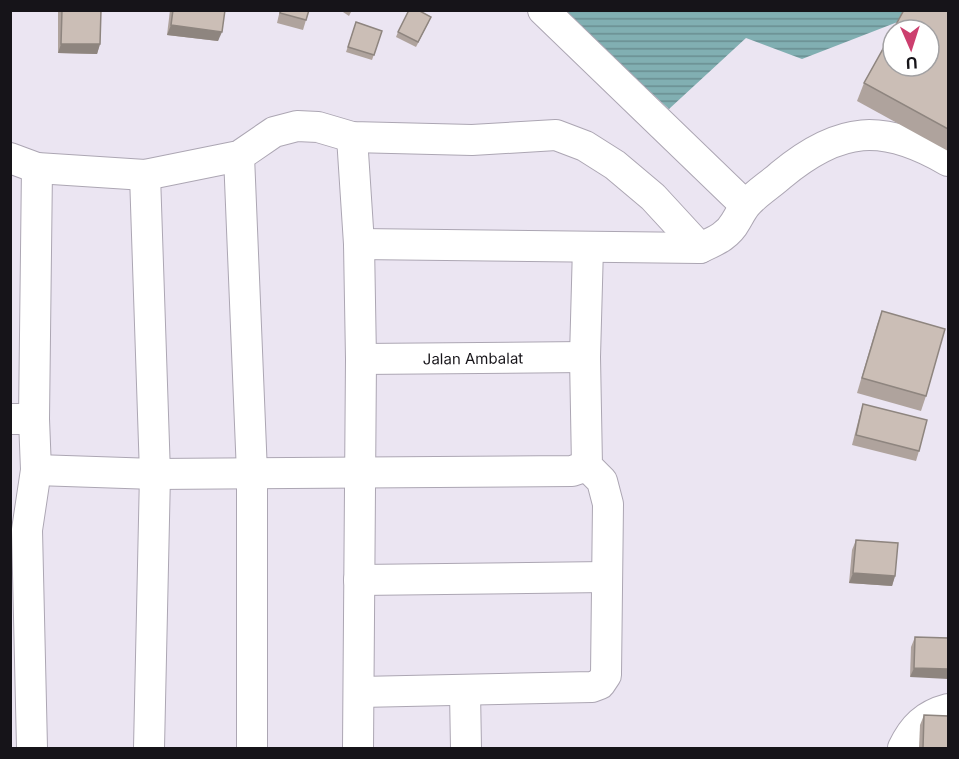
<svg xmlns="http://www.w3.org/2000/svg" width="959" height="759" viewBox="0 0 959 759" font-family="Inter,sans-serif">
	<defs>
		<pattern id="water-rules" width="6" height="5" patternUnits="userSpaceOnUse" patternTransform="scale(1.5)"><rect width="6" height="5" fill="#81afb2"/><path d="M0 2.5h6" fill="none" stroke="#698d90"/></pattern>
	</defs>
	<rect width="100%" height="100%" fill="#ebe5f2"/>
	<path fill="url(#water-rules)" d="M562 11H926L802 59 746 38 669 109Z"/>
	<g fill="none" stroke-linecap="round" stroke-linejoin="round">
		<g stroke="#aca6b3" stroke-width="32">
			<g id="minor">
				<path d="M543 10 745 205"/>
				<path d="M352 137 359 244 361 359 358 748"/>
				<path d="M239 156 252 473V748"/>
				<path d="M10 158 37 168 145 175 239 156 274 132 297 126 318 127 352 137 472 140 556 135 585 146 615 165 653 197 700 248C715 241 728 236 736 221 739 216 742 210 746 205 755 194 770 185 781 175 840 126 883 123 948 161"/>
				<path d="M145 175 155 474 149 748"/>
				<path d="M359 244 700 248"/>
				<path id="s1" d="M361 359 585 357"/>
				<path d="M10 419H34L36 470 27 530 32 748"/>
				<path d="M34 419 37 168"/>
				<path d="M36 470 155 474 572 471 587 466"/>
				<path d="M359 580 606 577"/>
				<path d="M360 692 592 687 600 684 606 675 608 504 602 481 587 466 585 357 588 247"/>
				<path d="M465 692 466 748"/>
				<path d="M903 748C913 727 925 715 948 709"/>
			</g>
		</g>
		<use href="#minor" stroke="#fff" stroke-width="30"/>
	</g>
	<g fill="#afa39d">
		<path d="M58 10H101L100 44 97 54 58 53Z"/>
		<path d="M170 10H225L218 41 167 35Z"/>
		<path d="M280 10H309L303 30 277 23Z"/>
		<path d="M340 10H352L349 16Z"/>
		<path d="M948 10V151L857 101 864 83Z"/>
		<path d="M356 22 382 31 372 60 346 52Z"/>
		<path d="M429 22 416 47 396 37 398 32Z"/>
		<path d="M882 311 926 396 921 411 857 393 877 325Z"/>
		<path d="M863 404 919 451 916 461 852 445 860 414Z"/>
		<path d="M856 540 895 576 892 586 849 583 852 550Z"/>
		<path d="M915 637 948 638 910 677 911 647Z"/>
		<path d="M924 715 948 748H919L920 725Z"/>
	</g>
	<g fill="#8e857f">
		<path d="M171 25 222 32 218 41 167 35Z"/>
		<path d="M61 44H100L97 54 58 53Z"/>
		<path d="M853 573 895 576 892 586 849 583Z"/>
		<path d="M914 668 948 669V679L910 677Z"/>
	</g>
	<g fill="#cbbeb6" stroke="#8e857f" stroke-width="1.5">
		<path d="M62 10H101L100 44H61Z"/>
		<path d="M173 10H225L222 32 171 25Z"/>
		<path d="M281 10H309L306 20 280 13Z"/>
		<path d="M409 10H418L431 17 418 42 398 32Z"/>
		<path d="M904 10H948V129L864 83 893 31V66H929V30H893Z"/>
		<path d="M356 22 382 31 374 55 348 47Z"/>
		<path d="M882 311 945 329 926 396 862 378Z"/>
		<path d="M863 404 927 420 919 451 856 435Z"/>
		<path d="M856 540 898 543 895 576 853 573Z"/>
		<path d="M915 637 948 638V669L914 668Z"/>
		<path d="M924 715 948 716V748H923Z"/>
	</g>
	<g text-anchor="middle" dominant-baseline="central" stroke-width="6" stroke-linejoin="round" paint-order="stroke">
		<g font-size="15" fill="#161419" stroke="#fff">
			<text stroke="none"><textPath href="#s1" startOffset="112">Jalan Ambalat</textPath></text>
		</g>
	</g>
	<rect width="959" height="759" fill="none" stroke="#161419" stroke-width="24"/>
	<g transform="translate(911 48) rotate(177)"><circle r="28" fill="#ffffff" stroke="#a2a1a3" stroke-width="1.5"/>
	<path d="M0-4.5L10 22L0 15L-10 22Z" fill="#cc3f6e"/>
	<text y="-9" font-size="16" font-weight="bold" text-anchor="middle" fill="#161419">U</text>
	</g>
</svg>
